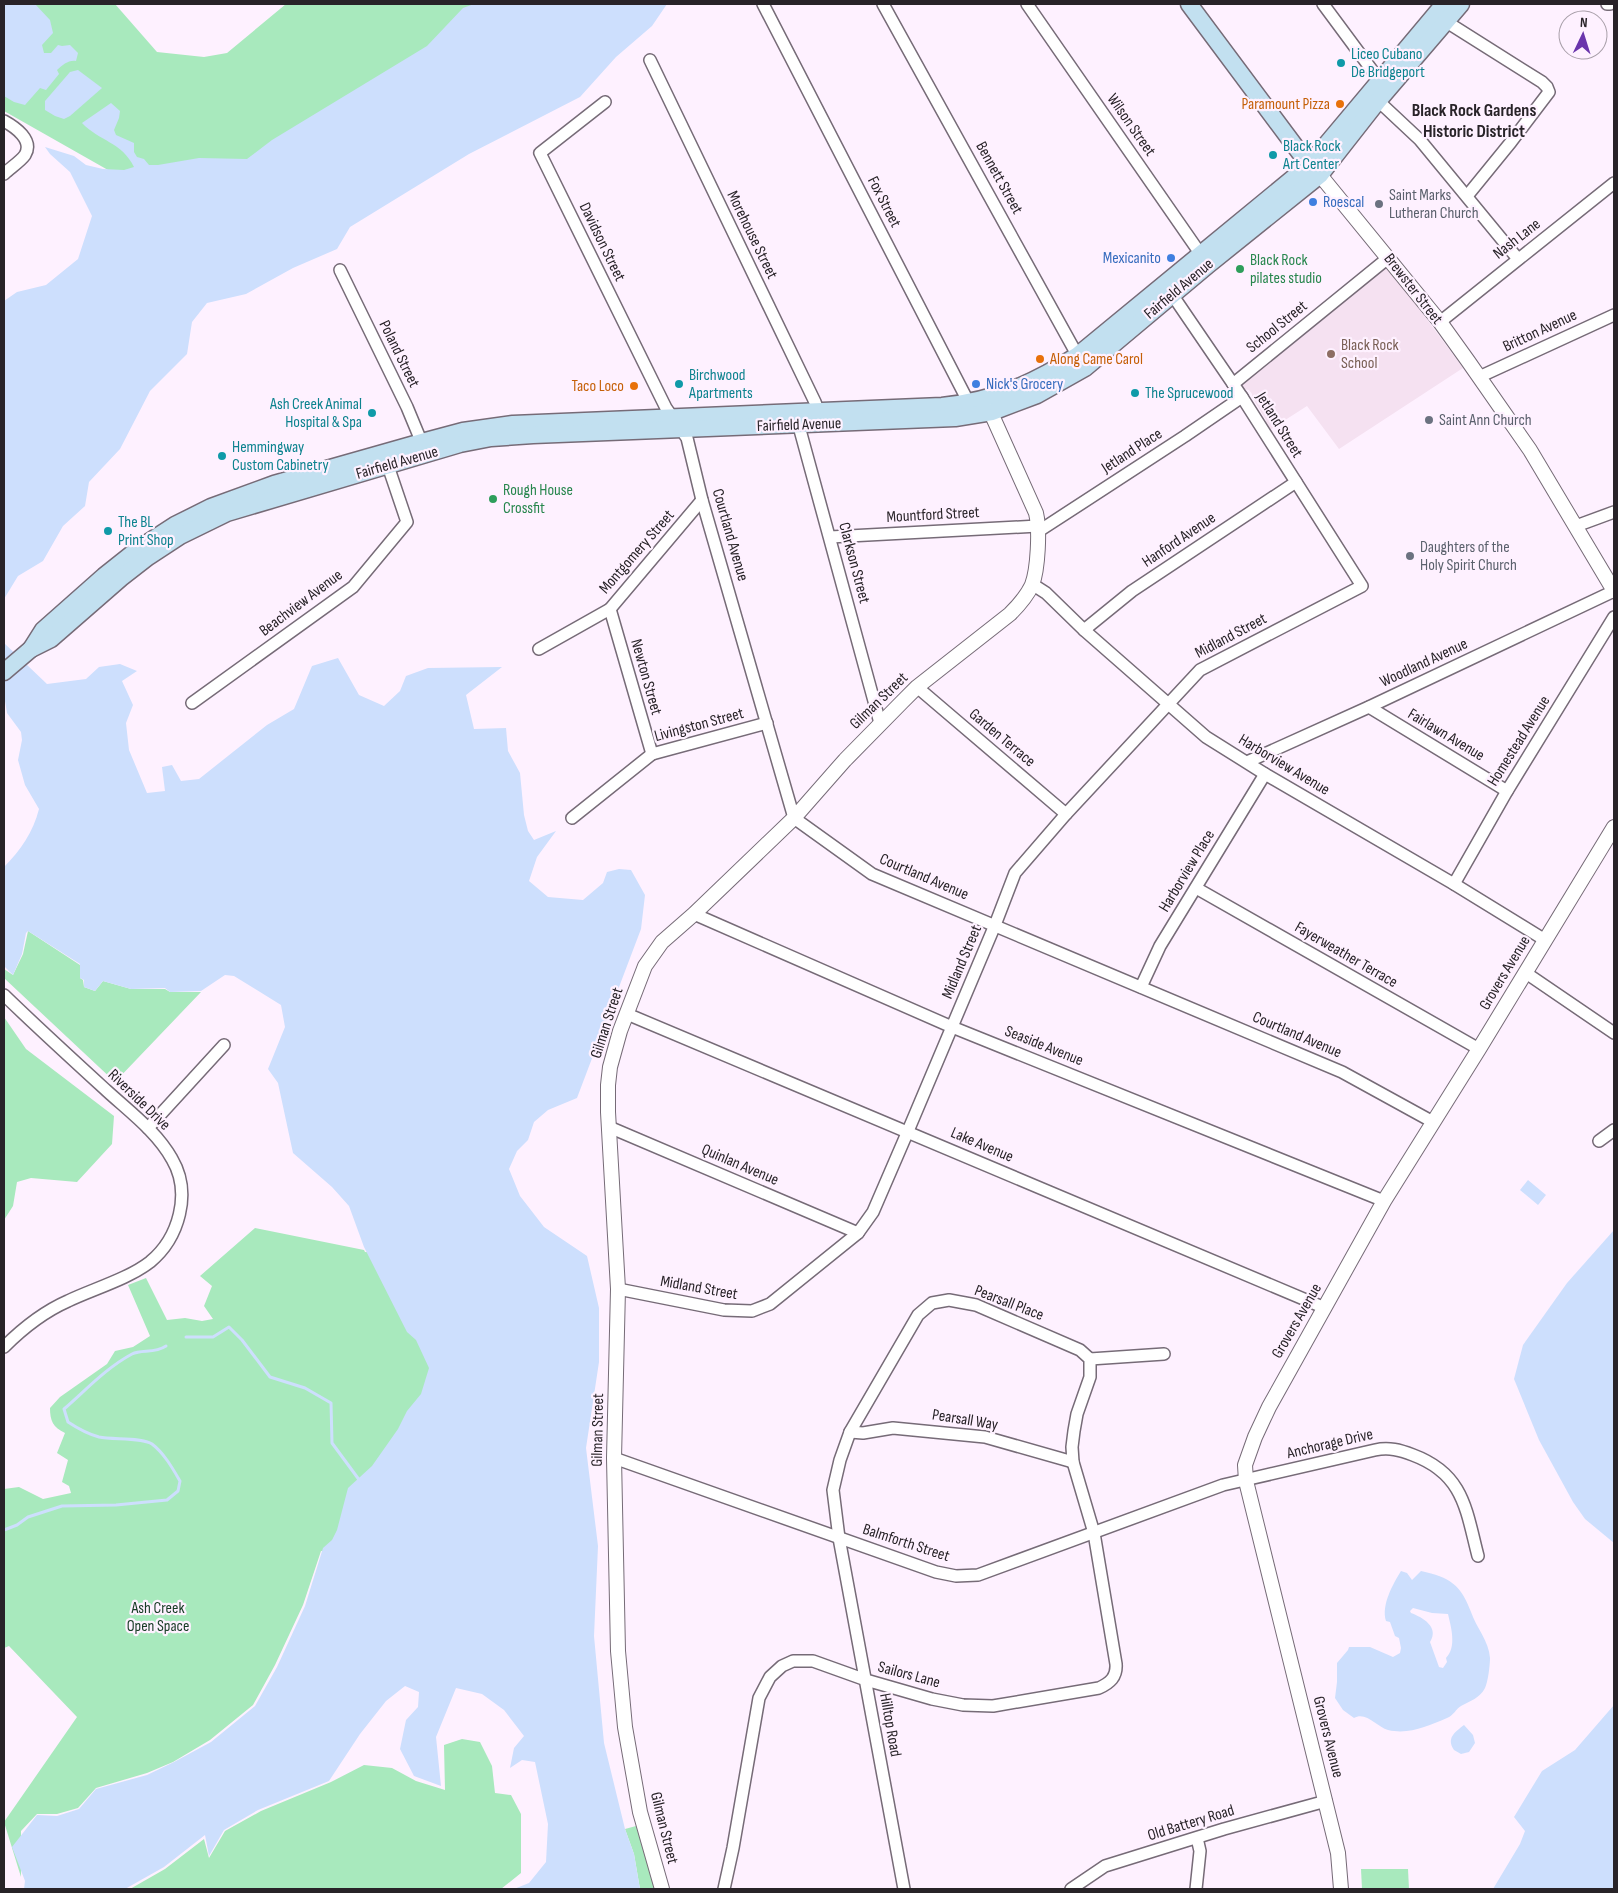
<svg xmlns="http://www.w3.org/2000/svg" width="1618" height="1893" viewBox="0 0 1618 1893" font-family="'Sofia Sans Condensed',sans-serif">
	<rect width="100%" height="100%" fill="#fef1ff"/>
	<path fill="#f5e1f1" d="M1384 267 1387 268 1417 306 1463 368 1339 449 1307 406 1268 431 1266 427V420L1252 397V394L1249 390 1243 389 1241 385Z"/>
	<g fill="#a8e9bd">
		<path d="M4 4H115L157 52 204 57 227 53 286 4H593L266 176 145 191 4 111Z"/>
		<path d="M28 931 80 965V978L83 980 84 987 95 991 103 981 131 989H165L170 992H201L115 1082 4 978V969L13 975 23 954Z"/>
		<path d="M4 1017 26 1049 114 1116 112 1144 77 1182 31 1178 17 1182 13 1206 4 1220Z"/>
		<path d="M255 1228 364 1250 365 1252 377 1253 435 1371 428 1393 328 1552 321 1551 303 1605 275 1665 253 1705 210 1740 173 1762 147 1773 96 1788 78 1808 57 1814H37L21 1831V1877L4 1822 77 1717 9 1646 4 1648V1489L19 1487 43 1499 71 1493 69 1486 62 1482 68 1460 57 1453 65 1433C53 1427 50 1421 50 1408L60 1397 107 1364 115 1351 133 1347 150 1336 128 1285 146 1278 167 1320 185 1318 202 1321 213 1319 204 1306 212 1286 200 1276Z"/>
		<path d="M462 1739 480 1742 492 1766 495 1793 511 1795 521 1814V1873L501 1889H130L165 1869 204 1839 209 1858 225 1831 261 1811 331 1782 364 1765 392 1768 416 1781 445 1790 444 1745Z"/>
		<path d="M636 1826 655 1889H640L634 1854 625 1829Z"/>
		<path d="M1361 1869H1408L1409 1889H1362Z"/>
	</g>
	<g fill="#cddffd" fill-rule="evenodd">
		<path d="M4 4H35L50 20 53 33 42 45 44 53H51L58 45 62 46 70 45 78 53 76 61C68 60 63 65 57 70L59 74 46 90 40 88 25 105 14 102 4 96Z"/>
		<path d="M474 4H667L652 26 616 57 580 97 469 154 350 227 337 249 293 268 246 294 207 303 192 322 187 354 150 391 120 449 89 482 85 506 63 526 43 561 18 576 4 599V301L17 292 46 285 78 259 92 216 70 172 50 154 45 147 74 156 86 165 103 169 124 170 134 167C122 142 99 141 82 123L111 103 120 111 119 118 114 130 116 135 134 143V152L137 157 144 159 149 165H158L199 158 247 159 272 140 427 46 463 8Z"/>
		<path d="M78 70 102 88 70 116 64 119 55 116 45 110V101L70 72Z"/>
		<path d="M4 643 47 684 86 679 99 667 120 664 137 671 122 681 133 705 126 723 129 750 147 793 165 791 162 767 172 765 181 781 199 779 267 725 294 709 312 666 338 658 359 695 384 706 400 691 406 676 428 668 502 667 466 695 474 729 506 728 508 751 520 773 524 815 528 831 534 840 556 831 537 857 529 881 548 897 583 900 603 883 607 872 619 869 631 870 645 895 641 929 577 1098 548 1110 534 1122 528 1140 517 1151 509 1169 520 1196 544 1227 587 1256 599 1308V1362L586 1448 598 1546 594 1636 604 1743 625 1829 634 1854 640 1889H514L529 1883 546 1862 548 1824 535 1762 522 1760 510 1768 514 1748 524 1736 504 1710 482 1694 456 1688 436 1737 441 1786 414 1776 400 1749 406 1720 418 1707 419 1692 405 1686 386 1701 360 1734 329 1781 258 1810 224 1830 209 1856 205 1835 164 1867 125 1889H24L25 1881 12 1847 37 1815 57 1816 79 1809 96 1789 147 1775 174 1762 211 1742 255 1706 277 1667 305 1606 323 1548 332 1540 337 1530 348 1488 372 1466 398 1429 407 1411 421 1394 429 1368 416 1340 407 1332 364 1247 349 1206 332 1187 293 1153 278 1083 268 1069 285 1027 281 1005 234 976 225 975 201 991 170 992 165 988 131 989 103 981 95 991 84 987V980L80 978V964L28 931 26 933 22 954 13 975 4 966V867C21 850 33 832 39 809L25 785 18 760 22 740 21 732 7 713 4 695Z"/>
		<path d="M1528 1180 1546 1195 1538 1205 1520 1190Z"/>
		<path d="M1614 1230V1543L1585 1519 1573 1502 1539 1440 1514 1379 1523 1345 1567 1283Z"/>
		<path d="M1401 1571 1407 1573 1412 1580 1421 1571C1450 1577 1461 1585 1471 1612 1476 1627 1489 1641 1490 1658 1490 1665 1488 1682 1485 1688 1480 1698 1470 1701 1461 1706 1456 1709 1453 1716 1447 1718 1428 1726 1409 1735 1388 1730 1377 1727 1366 1711 1354 1718L1343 1710 1335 1698 1337 1682V1663L1348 1650 1349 1647H1370L1393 1657 1400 1653 1401 1648 1399 1638 1395 1636 1390 1622 1386 1621C1381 1605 1393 1584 1401 1571ZM1413 1608 1432 1613 1448 1614C1451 1627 1457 1647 1446 1658L1447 1662 1443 1668 1439 1667 1430 1642C1440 1627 1422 1617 1411 1613L1410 1611Z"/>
		<path d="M1614 1705V1889H1493L1520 1844 1525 1831 1514 1817 1542 1771 1575 1750Z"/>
		<path d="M1464 1725 1473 1735 1475 1743 1469 1752 1461 1754 1454 1750C1446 1738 1455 1732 1464 1725Z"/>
	</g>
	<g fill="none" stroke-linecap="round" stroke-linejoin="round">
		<g stroke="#cddffd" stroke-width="3">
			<path d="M186 1337H213L229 1327 242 1340 270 1377 305 1388 331 1403 332 1443 360 1481"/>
			<path d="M4 1530 17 1525 28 1517 62 1506 116 1505 167 1500 178 1491 180 1481C173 1469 164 1453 152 1444 142 1437 112 1440 99 1437 88 1434 77 1428 68 1422L64 1409C86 1390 106 1368 132 1354 142 1349 154 1354 166 1346"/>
		</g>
		<g stroke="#766b77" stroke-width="14">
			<g id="minor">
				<path d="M763 4 971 407"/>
				<path d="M883 4 1080 360"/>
				<path d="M1027 4 1204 259"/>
				<path d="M1323 4 1383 85"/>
				<path d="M1607 4H1610"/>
				<path d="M1442 19 1542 82 1547 87 1549 92 1511 142 1467 196"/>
				<path d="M650 60 815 402 821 418"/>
				<path d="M1373 96 1420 140 1518 259"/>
				<path d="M605 102 540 153 666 408 687 438 702 500 794 818 872 874 1342 1072 1433 1122"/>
				<path d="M4 121C15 127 34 140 25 155 20 162 10 168 4 174"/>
				<path d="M340 270 407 407 424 448"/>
				<path d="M1440 322 1614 183"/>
				<path d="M1479 377 1614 315"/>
				<path d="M1233 384 1388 258"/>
				<path d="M797 419 880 723"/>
				<path d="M1576 526 1614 512"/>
				<path d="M1039 531 1185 436 1242 397"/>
				<path d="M830 537 1038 526"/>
				<path d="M1032 584 1046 593 1084 630 1206 737 1265 774 1454 884 1545 940"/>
				<path d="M610 609 652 754"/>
				<path d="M1084 630 1132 591 1296 482"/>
				<path d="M539 649 610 609 702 500"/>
				<path d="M917 687 1066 814"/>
				<path d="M192 703 353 587 407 522 386 460"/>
				<path d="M1369 707 1507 791"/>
				<path d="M1247 762 1369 707 1614 591"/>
				<path d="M572 818 652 754 767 723"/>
				<path d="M1454 884 1507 791 1614 617"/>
				<path d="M1196 888 1479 1049"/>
				<path d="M694 914 952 1027 1384 1201"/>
				<path d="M1526 973 1614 1033"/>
				<path d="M1141 987 1160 946 1265 774"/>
				<path d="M4 995C38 1028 72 1059 107 1091 130 1112 157 1132 172 1159 192 1193 179 1238 150 1262 128 1279 93 1289 68 1301 43 1312 23 1328 4 1347"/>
				<path d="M627 1014 1325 1308"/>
				<path d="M609 1127 858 1233"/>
				<path d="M148 1128 224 1045"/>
				<path d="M1599 1141 1614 1130"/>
				<path d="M618 1289 724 1310 752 1311 770 1304 858 1233 873 1212 908 1131 995 925 1015 873 1066 814 1200 670 1362 586 1242 397 1169 290"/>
				<path d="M1090 1359 1164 1354"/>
				<path d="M850 1432 863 1433 893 1428 985 1437 1073 1462"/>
				<path d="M614 1458 936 1572 956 1576 978 1575 1223 1485 1375 1450C1389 1447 1400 1450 1413 1455 1464 1474 1466 1510 1478 1556"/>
				<path d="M724 1889 733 1848 759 1698 770 1677 782 1666 793 1661H813L866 1680 932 1699 963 1705 993 1706 1099 1688C1110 1683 1117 1677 1116 1664L1094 1533 1073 1462 1072 1447 1074 1431 1077 1414 1090 1377V1359L1080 1350 976 1305 949 1300 932 1303 918 1315 850 1432 840 1460 833 1490 839 1538 904 1889"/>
				<path d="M1071 1889 1105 1866 1224 1829 1326 1801"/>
				<path d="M1196 1889 1200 1851 1197 1838"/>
			</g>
		</g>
		<g stroke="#766b77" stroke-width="16">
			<g id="tertiary">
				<path d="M1320 175 1440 322 1468 361 1530 450 1614 591"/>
				<path d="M662 1889 640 1812 625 1727 618 1651 614 1458 618 1289 608 1112V1085L610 1067 620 1031 645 966 662 942 694 914 794 818 845 760 902 702 917 687 1010 614C1018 606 1027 596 1032 585 1038 569 1040 530 1036 513L987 404"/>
				<path d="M1341 1889 1338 1853 1246 1481 1245 1465 1255 1437 1269 1407 1384 1201 1479 1049 1614 827"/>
			</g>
		</g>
		<g stroke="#766b77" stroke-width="19">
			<g id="secondary">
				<path d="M1189 4 1309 165 1316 171"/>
				<path d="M31 649 43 630 104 576 138 549 175 525 211 507 274 484 422 442 463 431 513 424 942 406C996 400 1032 384 1078 355L1309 165 1444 4"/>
				<path d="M4 672 31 649 51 639 121 578 148 557 180 536 227 513 460 444 491 438 533 435 955 418 992 412 1037 395 1085 368 1208 265 1320 175 1378 101 1461 4"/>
			</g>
		</g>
		<use href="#minor" stroke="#fff" stroke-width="11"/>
		<use href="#tertiary" stroke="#fff" stroke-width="14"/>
		<use href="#secondary" stroke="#c2e0f0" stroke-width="16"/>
	</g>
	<g fill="#0f9aa8" stroke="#fef1ff" stroke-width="2">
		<circle cx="1341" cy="63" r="5"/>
		<circle cx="1273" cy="155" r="5"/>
		<circle cx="679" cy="384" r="5"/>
		<circle cx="1135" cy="393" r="5"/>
		<circle cx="372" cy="413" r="5"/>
		<circle cx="222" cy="456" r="5"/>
		<circle cx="108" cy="531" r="5"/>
	</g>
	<g fill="#e8710a" stroke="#fef1ff" stroke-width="2">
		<circle cx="1340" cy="104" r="5"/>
		<circle cx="1040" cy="359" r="5"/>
		<circle cx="634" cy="386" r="5"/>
	</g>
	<g fill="#3f7fe0" stroke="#fef1ff" stroke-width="2">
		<circle cx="1313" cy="202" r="5"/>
		<circle cx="1171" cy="258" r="5"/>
		<circle cx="976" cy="384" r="5"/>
	</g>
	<g fill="#6b7280" stroke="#fef1ff" stroke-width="2">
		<circle cx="1379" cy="204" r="5"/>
		<circle cx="1429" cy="420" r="5"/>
		<circle cx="1410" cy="556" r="5"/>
	</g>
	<g fill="#2e9e5b" stroke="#fef1ff" stroke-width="2">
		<circle cx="1240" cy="269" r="5"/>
		<circle cx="493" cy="499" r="5"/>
	</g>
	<circle fill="#8d6e63" stroke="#fef1ff" stroke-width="2" cx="1331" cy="354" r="5"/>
	<g text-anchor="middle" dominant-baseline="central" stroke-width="4.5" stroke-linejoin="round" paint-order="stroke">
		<g font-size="16" fill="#0d838f" stroke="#fef1ff" text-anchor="start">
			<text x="1351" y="54">Liceo Cubano<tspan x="1351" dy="18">De Bridgeport</tspan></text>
			<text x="1283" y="146">Black Rock<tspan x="1283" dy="18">Art Center</tspan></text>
			<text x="689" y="375">Birchwood<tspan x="689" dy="18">Apartments</tspan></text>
			<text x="1145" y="393">The Sprucewood</text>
			<text x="362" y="404" text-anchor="end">Ash Creek Animal<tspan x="362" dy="18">Hospital &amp; Spa</tspan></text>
			<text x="232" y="447">Hemmingway<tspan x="232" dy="18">Custom Cabinetry</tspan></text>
			<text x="118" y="522">The BL<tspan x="118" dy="18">Print Shop</tspan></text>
		</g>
		<g font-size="16" fill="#c56008" stroke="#fef1ff" text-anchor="end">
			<text x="1330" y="104">Paramount Pizza</text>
			<text x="1050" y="359" text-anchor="start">Along Came Carol</text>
			<text x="624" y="386">Taco Loco</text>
		</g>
		<g font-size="16" fill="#282328" stroke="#fef1ff">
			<text transform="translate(1131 125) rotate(55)">Wilson Street</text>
			<text transform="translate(999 178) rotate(61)">Bennett Street</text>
			<text transform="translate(884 202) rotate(63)">Fox Street</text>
			<text transform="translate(752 235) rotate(64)">Morehouse Street</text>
			<text transform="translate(1517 239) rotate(-38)">Nash Lane</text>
			<text transform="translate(602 242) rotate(64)">Davidson Street</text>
			<text transform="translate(1179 289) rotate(-40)">Fairfield Avenue</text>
			<text transform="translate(1413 289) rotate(52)">Brewster Street</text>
			<text transform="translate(1277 327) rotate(-39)">School Street</text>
			<text transform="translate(1540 331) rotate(-25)">Britton Avenue</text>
			<text transform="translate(399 354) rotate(64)">Poland Street</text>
			<text transform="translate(799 425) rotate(-2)">Fairfield Avenue</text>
			<text transform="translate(1279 425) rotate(58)">Jetland Street</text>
			<text transform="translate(1132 451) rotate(-33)">Jetland Place</text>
			<text transform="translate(397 463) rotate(-16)">Fairfield Avenue</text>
			<text transform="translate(933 515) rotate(-3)">Mountford Street</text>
			<text transform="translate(730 535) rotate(74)">Courtland Avenue</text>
			<text transform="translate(1179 540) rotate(-34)">Hanford Avenue</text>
			<text transform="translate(637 552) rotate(-49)">Montgomery Street</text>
			<text transform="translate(854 563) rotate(75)">Clarkson Street</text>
			<text transform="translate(301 603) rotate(-37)">Beachview Avenue</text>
			<text transform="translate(1231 636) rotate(-28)">Midland Street</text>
			<text transform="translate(1424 663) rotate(-25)">Woodland Avenue</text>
			<text transform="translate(646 677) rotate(74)">Newton Street</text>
			<text transform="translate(879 701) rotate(-44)">Gilman Street</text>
			<text transform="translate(699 725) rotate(-15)">Livingston Street</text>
			<text transform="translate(1446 735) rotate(31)">Fairlawn Avenue</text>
			<text transform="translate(1002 738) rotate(40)">Garden Terrace</text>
			<text transform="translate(1519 741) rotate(-58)">Homestead Avenue</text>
			<text transform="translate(1284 765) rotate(31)">Harborview Avenue</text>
			<text transform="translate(1187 871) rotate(-59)">Harborview Place</text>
			<text transform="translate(924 877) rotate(23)">Courtland Avenue</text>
			<text transform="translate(1346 955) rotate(30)">Fayerweather Terrace</text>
			<text transform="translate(962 962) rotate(-67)">Midland Street</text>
			<text transform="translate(1505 973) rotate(-59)">Grovers Avenue</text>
			<text transform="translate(607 1023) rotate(-72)">Gilman Street</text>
			<text transform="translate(1297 1035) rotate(23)">Courtland Avenue</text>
			<text transform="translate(1044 1046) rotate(22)">Seaside Avenue</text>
			<text transform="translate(139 1100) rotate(44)">Riverside Drive</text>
			<text transform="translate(982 1145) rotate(23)">Lake Avenue</text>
			<text transform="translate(740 1165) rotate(23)">Quinlan Avenue</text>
			<text transform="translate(699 1288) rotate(10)">Midland Street</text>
			<text transform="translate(1009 1303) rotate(21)">Pearsall Place</text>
			<text transform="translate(1297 1321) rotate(-60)">Grovers Avenue</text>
			<text transform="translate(965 1420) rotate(9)">Pearsall Way</text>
			<text transform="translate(598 1430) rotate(-89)">Gilman Street</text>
			<text transform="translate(1330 1444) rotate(-13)">Anchorage Drive</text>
			<text transform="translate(906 1543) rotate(18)">Balmforth Street</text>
			<text transform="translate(909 1675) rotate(15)">Sailors Lane</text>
			<text transform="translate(890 1725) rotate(80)">Hilltop Road</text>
			<text transform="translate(1328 1737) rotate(76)">Grovers Avenue</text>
			<text transform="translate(1191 1823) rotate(-17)">Old Battery Road</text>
			<text transform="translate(664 1828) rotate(76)">Gilman Street</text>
		</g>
		<g font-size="16" fill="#5b616d" stroke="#fef1ff" text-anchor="start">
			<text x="1389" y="195">Saint Marks<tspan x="1389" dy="18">Lutheran Church</tspan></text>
			<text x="1439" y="420">Saint Ann Church</text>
			<text x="1420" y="547">Daughters of the<tspan x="1420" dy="18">Holy Spirit Church</tspan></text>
		</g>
		<g font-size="16" fill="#366cbe" stroke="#fef1ff" text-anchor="start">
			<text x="1323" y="202">Roescal</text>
			<text x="1161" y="258" text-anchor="end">Mexicanito</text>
			<text x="986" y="384">Nick's Grocery</text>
		</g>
		<g font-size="16" fill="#27864d" stroke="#fef1ff" text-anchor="start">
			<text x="1250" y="260">Black Rock<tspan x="1250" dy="18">pilates studio</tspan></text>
			<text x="503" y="490">Rough House<tspan x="503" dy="18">Crossfit</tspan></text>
		</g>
		<g font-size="16" fill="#785e54" stroke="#fef1ff" text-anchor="start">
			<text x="1341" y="345">Black Rock<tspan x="1341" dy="18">School</tspan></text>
		</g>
		<g font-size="16" fill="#173b25" stroke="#fef1ff">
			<text x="158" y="1608">Ash Creek<tspan x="158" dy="18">Open Space</tspan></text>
		</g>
		<g font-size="18" font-weight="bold" fill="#282328" stroke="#fef1ff">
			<text x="1474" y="110">Black Rock Gardens<tspan x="1474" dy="21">Historic District</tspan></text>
		</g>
	</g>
	<rect width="1618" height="1893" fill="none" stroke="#282328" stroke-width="10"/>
	<g transform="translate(1583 35) rotate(4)"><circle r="24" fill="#fef1ff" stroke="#a89fa9"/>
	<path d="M0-4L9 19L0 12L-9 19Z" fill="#6a35ac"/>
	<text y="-8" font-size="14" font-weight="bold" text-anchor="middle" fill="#282328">N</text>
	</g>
</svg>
